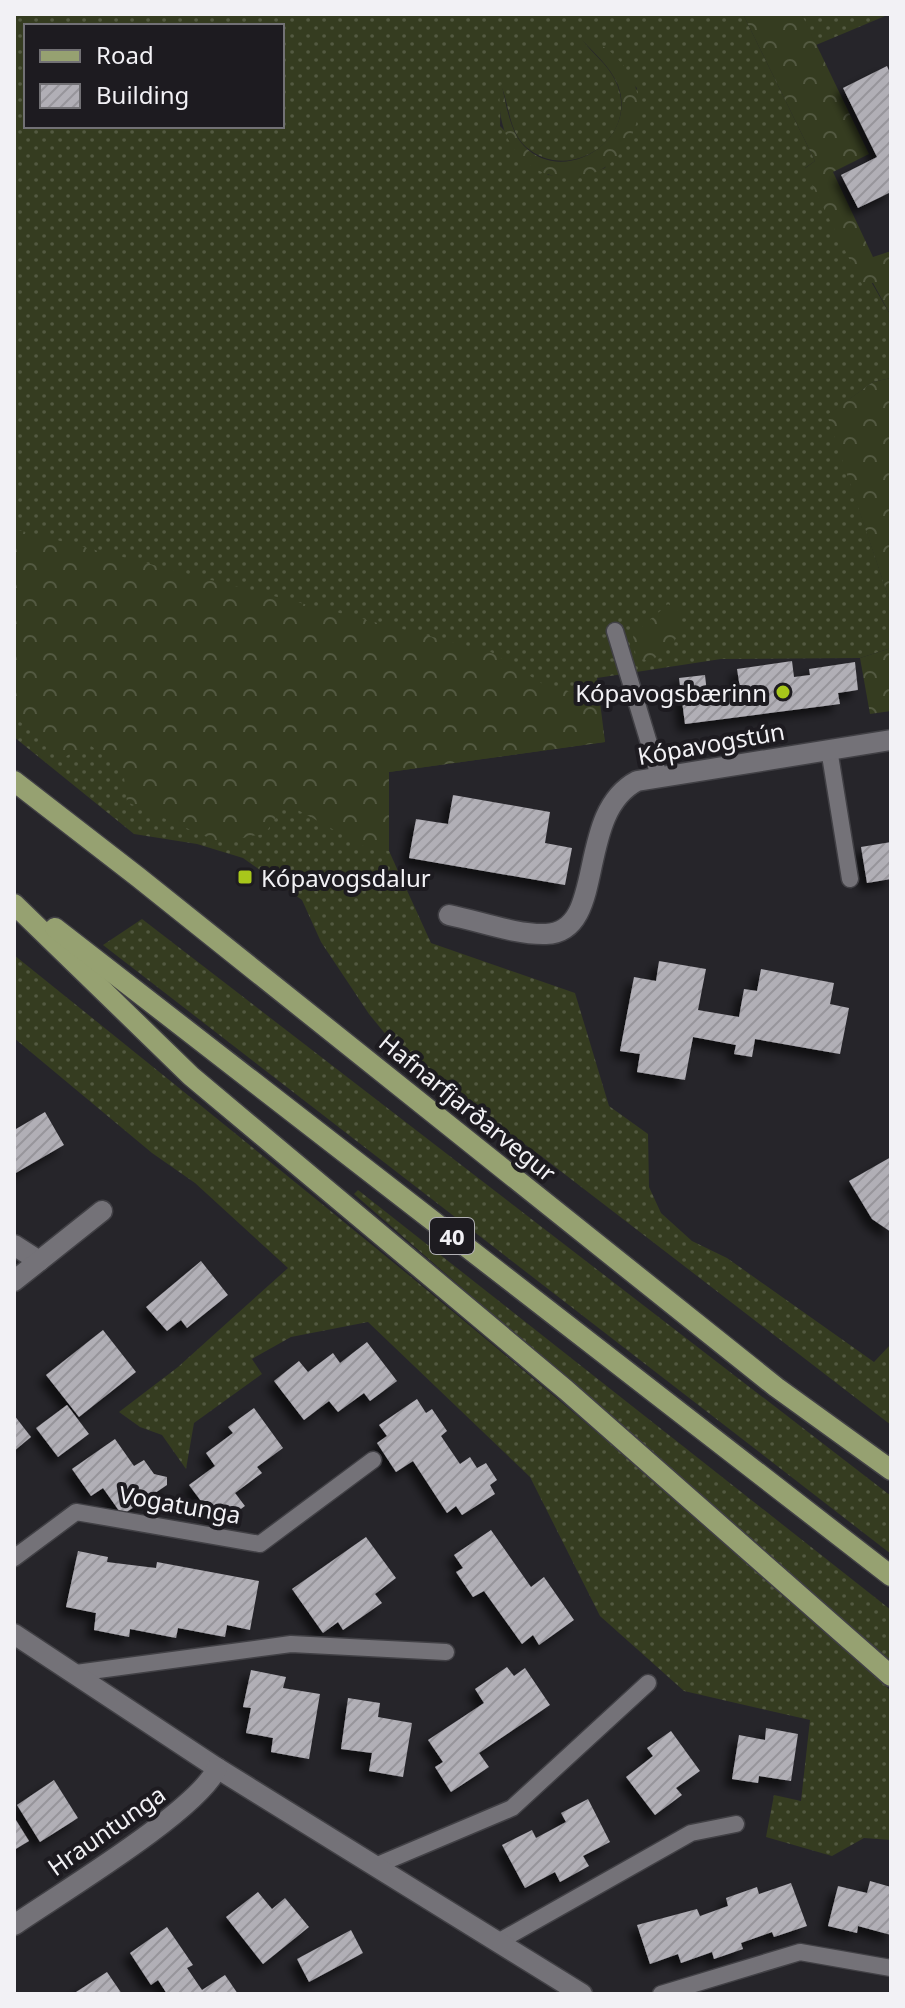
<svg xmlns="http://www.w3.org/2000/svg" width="905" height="2008" viewBox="0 0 905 2008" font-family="'Noto Sans',sans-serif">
	<defs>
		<pattern id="grass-dots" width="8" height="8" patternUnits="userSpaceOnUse" patternTransform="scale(2)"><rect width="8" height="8" fill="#353c20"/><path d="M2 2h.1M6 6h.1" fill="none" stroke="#535941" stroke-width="1.8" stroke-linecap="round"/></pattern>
		<pattern id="forest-crowns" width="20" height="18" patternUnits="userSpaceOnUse" patternTransform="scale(2)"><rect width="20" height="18" fill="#353c20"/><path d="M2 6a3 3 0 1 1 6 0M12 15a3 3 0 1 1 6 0" fill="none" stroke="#535941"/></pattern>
		<pattern id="building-hatch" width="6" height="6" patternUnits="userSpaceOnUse" patternTransform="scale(2)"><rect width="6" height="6" fill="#b1afb6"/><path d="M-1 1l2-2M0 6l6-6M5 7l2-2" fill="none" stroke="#97959b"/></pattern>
		<filter id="shadow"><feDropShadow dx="-7" dy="7" stdDeviation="4" flood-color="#0009"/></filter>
	</defs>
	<rect width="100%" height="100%" fill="#26252a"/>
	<g fill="url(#grass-dots)" fill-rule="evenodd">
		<path d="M14 14H743L815 161 805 168 891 316V378L873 382 828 415 891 605V648L860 658 721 659 597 678 605 742 389 772V851L431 943 575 993 609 1106 648 1134 649 1187 661 1213 692 1241 727 1258 874 1362 891 1344V1425L541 1156 405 1058 369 1014 321 942 302 900 243 858 197 844 134 834 14 737ZM26 26H282V126H26ZM581 38 637 88 605 168 579 177 548 175 500 126 501 85C509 104 509 132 526 147 569 184 637 140 618 87 611 66 593 55 581 38Z"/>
		<path d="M801 14H890L816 45Z"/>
		<path d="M142 919 891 1496V1554L103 945Z"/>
		<path d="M14 955C311 1194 610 1434 891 1691V1840L864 1838 832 1856 766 1837 774 1795 801 1801 810 1720 684 1691 600 1616 530 1477 368 1322 291 1337 252 1359 262 1374 194 1423 186 1469 162 1435 140 1427 119 1412 178 1367 288 1268 195 1183 152 1153 14 1038Z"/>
		<path d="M358 1190 891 1610V1661L354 1194Z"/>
	</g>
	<g fill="url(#forest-crowns)">
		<path d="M743 14H801L805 21 869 154 833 172 873 257 891 251V316L873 283 862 284 804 169 815 161Z"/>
		<path d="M580 38C604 42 619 57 631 77 640 93 641 113 634 130 601 213 485 182 501 82 506 102 509 130 524 146 563 187 639 141 618 85 610 66 594 53 580 38Z"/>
		<path d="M891 378V605L827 415 873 382Z"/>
		<path d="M14 529 491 652 543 684 597 699 605 742 389 772V851L367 848 285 803 265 834 216 841 127 802 123 769 87 743 65 757 14 717Z"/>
		<path d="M668 604 679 611C684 636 671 650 649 661L636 658 633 635Z"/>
		<path d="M891 648V711L870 714 860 658Z"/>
	</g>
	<g fill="url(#building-hatch)" filter="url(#shadow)">
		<path d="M887 66 891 75V192L858 208 841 175 877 157 843 88Z"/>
		<path d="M792 661 794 677 810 675 809 669 855 662 858 690 838 693 840 704 685 724 679 678 705 675 707 693 740 688 737 669Z"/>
		<path d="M453 795 550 812 545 843 572 848 565 885 409 858 416 819 448 824Z"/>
		<path d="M891 842V879L867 883 861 847Z"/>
		<path d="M659 961 706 969 698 1010 739 1017 744 989 757 991 761 969 834 983 830 1004 849 1008 840 1054 755 1039 752 1057 734 1054 736 1045 693 1037 685 1080 637 1072 640 1054 620 1051 634 977 656 981Z"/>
		<path d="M45 1112 64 1145 14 1174V1125L16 1129Z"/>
		<path d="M891 1157V1232L872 1219 849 1181Z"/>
		<path d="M201 1261 228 1295 187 1328 181 1320 167 1331 146 1307Z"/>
		<path d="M103 1330 136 1372 79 1417 46 1375Z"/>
		<path d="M367 1342 397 1381 370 1401 364 1393 338 1412 329 1401 304 1420 274 1381 299 1361 308 1372 333 1353 340 1363Z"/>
		<path d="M417 1399 426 1413 432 1409 447 1431 441 1436 460 1464 470 1457 477 1468 486 1463 497 1480 490 1485 495 1494 462 1515 456 1506 447 1513 413 1461 396 1472 377 1443 387 1436 379 1425Z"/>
		<path d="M67 1405 89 1434 58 1457 36 1428Z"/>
		<path d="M254 1408 283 1448 257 1467 262 1473 235 1493 245 1506 219 1525 189 1485 215 1466 206 1453 233 1433 228 1427Z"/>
		<path d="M14 1415 31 1437 14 1451Z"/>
		<path d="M115 1439 134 1466 144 1460 154 1474 167 1477V1485L122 1515 103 1488 91 1496 72 1469Z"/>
		<path d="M491 1530 531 1587 544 1577 574 1620 539 1645 533 1635 522 1644 484 1591 473 1597 456 1572 463 1568 454 1555Z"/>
		<path d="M366 1537 396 1578 375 1594 382 1603 343 1630 338 1622 323 1633 292 1589Z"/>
		<path d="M78 1551 108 1557 107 1562 156 1568 157 1562 259 1581 250 1630 227 1625 225 1637 178 1628 176 1638 130 1629 129 1637 94 1630 96 1613 66 1607Z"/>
		<path d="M507 1667 514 1676 525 1668 550 1705 479 1753 489 1767 451 1792 435 1767 443 1762 428 1740 484 1703 475 1689Z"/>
		<path d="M251 1670 286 1677 283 1688 320 1694 309 1759 271 1752 273 1738 246 1733 251 1708 243 1707Z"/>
		<path d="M348 1698 380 1703 378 1717 412 1723 403 1777 369 1771 372 1753 341 1749Z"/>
		<path d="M766 1728 798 1734 791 1781 759 1776 758 1783 732 1779 739 1735 765 1740Z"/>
		<path d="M671 1731 700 1771 676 1788 682 1795 655 1815 626 1777 653 1756 647 1748Z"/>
		<path d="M54 1780 78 1818 40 1842 17 1805Z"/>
		<path d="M588 1799 610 1842 583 1856 589 1866 560 1882 555 1872 525 1888 502 1845 532 1830 536 1838 566 1822 561 1813Z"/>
		<path d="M14 1817 29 1841 14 1850Z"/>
		<path d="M870 1881 891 1887V1935L858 1926 857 1933 828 1926 838 1886 867 1893Z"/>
		<path d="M791 1883 807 1926 774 1937 772 1932 741 1943 743 1949 714 1959 712 1952 681 1963 678 1954 650 1964 637 1925 697 1909 700 1916 728 1906 726 1898 757 1887 759 1894Z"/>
		<path d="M258 1892 272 1909 285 1898 309 1927 263 1964 226 1917Z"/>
		<path d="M167 1927 193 1965 187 1968 202 1990 225 1975 238 1994H167L158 1980 151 1985 130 1953Z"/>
		<path d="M351 1930 363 1953 309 1982 297 1959Z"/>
		<path d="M107 1972 122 1994H73Z"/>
	</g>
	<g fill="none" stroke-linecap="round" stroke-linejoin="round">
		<g stroke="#414045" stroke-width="19">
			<g id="lane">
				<path d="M615 631 659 776"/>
				<path d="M829 749 850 879"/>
				<path d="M14 1558 76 1512 260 1544 373 1460"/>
				<path d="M76 1673 291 1644 446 1652"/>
				<path d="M375 1866 512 1808 648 1683"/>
				<path d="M498 1942 691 1833 736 1824"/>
				<path d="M661 1994 800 1952 891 1968"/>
			</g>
		</g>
		<g stroke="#414045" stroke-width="23">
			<g id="street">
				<path d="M449 915C479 921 516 935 546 934 608 932 574 814 637 781L891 740"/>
				<path d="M14 1245 39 1261"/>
				<path d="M14 1281 102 1211"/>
				<path d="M14 1634 217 1768 582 1994"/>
				<path d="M14 1925C59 1894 199 1810 217 1768"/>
			</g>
		</g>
		<g stroke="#414045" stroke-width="23">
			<g id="primary">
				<path d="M14 781 138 877 776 1387 891 1470"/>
				<path d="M14 904 191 1076 566 1390 891 1676"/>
				<path d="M55 928 891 1576"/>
			</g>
		</g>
		<use href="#lane" stroke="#747278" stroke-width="16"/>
		<use href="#street" stroke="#747278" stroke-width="20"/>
		<use href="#primary" stroke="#96a171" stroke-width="20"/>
	</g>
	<g fill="#a8c71b" stroke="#1d1b20" stroke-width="3">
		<circle cx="783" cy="692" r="8"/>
		<rect x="237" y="869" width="16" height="16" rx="4"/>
	</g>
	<g text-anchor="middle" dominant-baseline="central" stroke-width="8" stroke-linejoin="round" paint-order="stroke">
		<rect fill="#1d1b20" stroke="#b2b1b5" stroke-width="2" x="430" y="1218" width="44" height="36" rx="6"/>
		<g font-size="22" font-weight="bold" fill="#f2f1f5">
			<text x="452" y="1236">40</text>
		</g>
		<g font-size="24" fill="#f2f1f5" stroke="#1d1b20" text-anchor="end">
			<text x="767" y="692">Kópavogsbærinn</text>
			<text x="261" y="877" text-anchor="start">Kópavogsdalur</text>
		</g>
		<g font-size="24" fill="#f2f1f5" stroke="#1d1b20">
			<text transform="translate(711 743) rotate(-10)">Kópavogstún</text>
			<text transform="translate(468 1107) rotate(39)">Hafnarfjarðarvegur</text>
			<text transform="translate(180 1504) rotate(10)">Vogatunga</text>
			<text transform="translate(106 1830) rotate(-35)">Hrauntunga</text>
		</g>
	</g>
	<rect width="905" height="2008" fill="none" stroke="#f2f1f5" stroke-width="32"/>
	<rect x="24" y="24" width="260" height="104" fill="#1d1b20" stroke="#727175" stroke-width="2"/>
	<rect x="40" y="50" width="40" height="12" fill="#96a171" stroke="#727175" stroke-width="2"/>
	<text x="96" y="64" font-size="24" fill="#f2f1f5">Road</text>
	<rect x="40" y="84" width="40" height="24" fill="url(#building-hatch)" stroke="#727175" stroke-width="2"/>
	<text x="96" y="104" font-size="24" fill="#f2f1f5">Building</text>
</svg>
